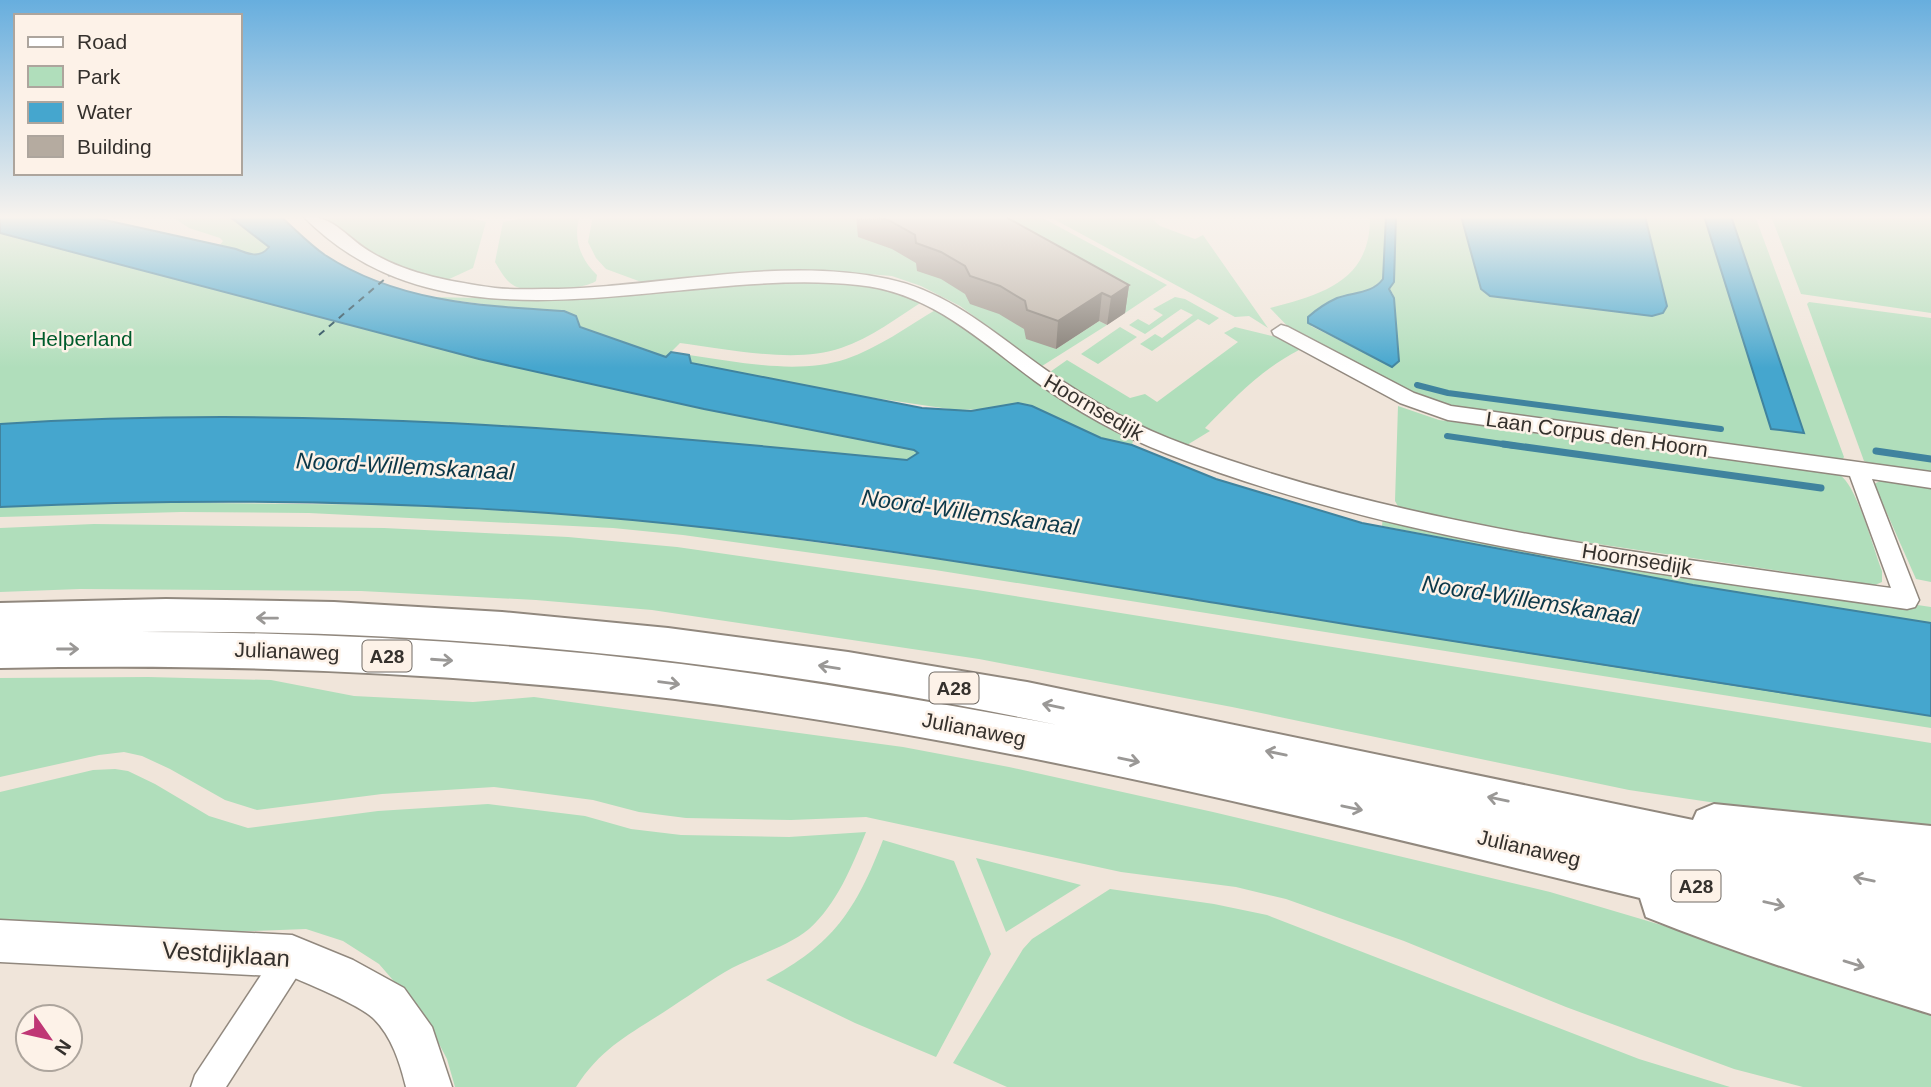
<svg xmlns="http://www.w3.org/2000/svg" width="1931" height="1087" viewBox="0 0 1931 1087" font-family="Arial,sans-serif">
	<rect width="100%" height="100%" fill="#f0e5da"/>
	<g fill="#b0debb">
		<path d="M171 216H229L270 248C256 262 236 250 219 246L223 241 220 238 189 228Z"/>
		<path d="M315 216H463L486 222 473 268 445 281 397 268 369 254Z"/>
		<path d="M534 216H580C572 238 581 260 597 275L596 281C584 290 524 294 513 285 505 280 500 270 495 262L503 222Z"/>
		<path d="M593 216H898L1041 287 1056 349 1099 321 1107 325 1042 366 960 306 921 286 892 276 817 270 644 283 606 269 596 258 588 242Z"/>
		<path d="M955 216H1039L1167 285 1125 313Z"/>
		<path d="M1048 216H1149L1160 226 1195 239 1203 235 1268 328 1249 316 1235 317Z"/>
		<path d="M1370 216H1386L1383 279 1372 289 1338 298 1311 326 1393 367V294L1389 289 1394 281 1396 216H1461L1481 289 1490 296 1652 316 1667 305 1645 216H1704L1771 429 1803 433 1731 216H1755L1844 457 1842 460 1456 408 1427 401 1295 334 1270 308C1323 294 1371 281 1370 216Z"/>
		<path d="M1771 216H1931V313L1801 294Z"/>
		<path d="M0 233 479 359 704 409 914 450 918 453 907 460C607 430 302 404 0 424Z"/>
		<path d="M839 282 872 284 925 300C898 317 871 338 841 348 796 364 727 349 680 343L666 357 580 327 576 316 428 297 538 299 607 296 735 284Z"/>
		<path d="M1175 297 1185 299 1219 318 1209 325 1198 319 1152 351 1140 344 1155 334 1162 338 1193 315 1181 309 1145 334 1129 325 1138 319 1149 325 1163 315 1153 309Z"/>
		<path d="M1809 302 1931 318V473L1872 464 1864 461 1807 304Z"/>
		<path d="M937 309C1005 349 1061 407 1133 441L1132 445 1101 438 1032 406 1018 403 986 409 956 410 827 391 691 363 689 355C739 362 797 375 846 359 878 348 907 327 937 309Z"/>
		<path d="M1120 327 1137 337 1098 364 1081 354Z"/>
		<path d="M1235 327 1280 338 1299 350C1259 371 1236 397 1205 428L1210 431 1187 445C1149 441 1082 394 1050 372L1067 360 1130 398 1145 394 1157 402 1238 342 1224 333Z"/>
		<path d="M1398 406 1439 420 1840 475C1858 488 1873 548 1882 571V582L1875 585 1530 534 1399 508 1395 501Z"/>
		<path d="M1880 481 1931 488V582L1916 579 1874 484Z"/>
		<path d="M112 502 397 505 582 515 699 526 995 567 1931 716V728L935 570 683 535 613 528 309 513 181 512 0 517V507Z"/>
		<path d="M1383 516 1683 570 1931 607V623L1693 585 1382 526Z"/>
		<path d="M94 524 384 528 568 537 677 547 977 590 1931 743V835L1629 790 1232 707 979 659 652 610 536 600 361 591 80 589 0 592V528Z"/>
		<path d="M148 677 271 680 354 696 473 702 534 697 903 747 1009 767 1213 812 1550 892 1931 1005V1087H1803L1734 1069 1566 1007 1404 941 1286 899 1236 887 1121 872 866 817 791 820 686 818 639 812 593 800 494 787 382 794 257 810 225 800 170 769 142 756 124 752 99 755 0 777V678Z"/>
		<path d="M115 769 128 771 155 784 209 816 248 828 378 811 488 804 585 816 631 829 681 835 789 837 866 832C852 866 837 904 809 929 787 947 757 955 732 968 712 979 693 993 673 1006 633 1033 603 1045 576 1087H455L447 1059 425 1017 379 964 343 941 306 929 227 932 0 924V792L93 770Z"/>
		<path d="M883 840 954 861 991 954 936 1057 855 1023 766 980C833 945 856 910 883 840Z"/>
		<path d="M976 858 1081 885 1006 932Z"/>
		<path d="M1110 889 1214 904 1267 915 1639 1059 1730 1087H1007L953 1063 1023 949 1032 939Z"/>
	</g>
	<g fill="#45a6ce" stroke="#40839e" stroke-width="2">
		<path d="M0 216H87L236 249C248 254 260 259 269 247L229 216H280C295 229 309 244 325 255 397 302 481 306 564 311L576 316 580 327 666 357 671 352 689 355 691 363 922 408 971 411 1018 403 1032 406 1101 438 1132 445 1216 479 1362 523 1693 585 1931 623V716C1692 680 1454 642 1216 603 1007 569 798 533 586 516 392 500 195 498 0 507V424C302 404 607 430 907 460L918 453 914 450 704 409 479 359 0 233Z"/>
		<path d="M1386 216H1396L1394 282 1389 289 1394 298 1399 361 1392 367 1308 323V317C1317 309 1326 303 1337 298 1353 292 1372 294 1383 279Z"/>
		<path d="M1461 216H1645L1667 306 1663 313 1652 316 1490 296 1481 289Z"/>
		<path d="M1704 216H1731L1804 433 1771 429Z"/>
	</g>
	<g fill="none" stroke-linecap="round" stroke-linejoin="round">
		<g stroke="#40839e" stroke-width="6">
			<path d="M1417 385 1448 393 1721 429"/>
			<path d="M1447 436 1516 446"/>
		</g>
		<g stroke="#40839e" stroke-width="7">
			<path d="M1503 444 1821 488"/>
			<path d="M1876 451 1931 459"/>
		</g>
		<path stroke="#0c3849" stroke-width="2" stroke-dasharray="7 6" stroke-linecap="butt" d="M319 335 393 272"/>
		<g stroke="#91887e" stroke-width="3">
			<g id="street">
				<path d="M303 216C337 216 346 239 374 254 410 275 454 282 495 288 511 290 528 289 545 289 655 289 779 255 888 279 950 292 995 334 1046 370 1089 400 1136 427 1186 445 1412 528 1654 555 1891 588L1850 476 1448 420 1400 403 1274 335 1272 331 1281 325 1288 327 1414 393 1451 406 1931 472V488L1872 479 1919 600 1915 607 1907 609C1659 573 1404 545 1168 454 1121 436 1076 411 1035 381 979 340 930 292 858 285 678 265 450 366 303 216Z"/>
				<path d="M292 941 303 945 307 956 303 967 226 1087H191L195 1075 281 945Z"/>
			</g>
		</g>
		<g stroke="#91887e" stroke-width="3">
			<path id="secondary" d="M0 920 292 935 353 960 404 988 432 1027 452 1087H406C400 1063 392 1037 374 1019 360 1005 311 985 292 977L0 962Z"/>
		</g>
		<g stroke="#91887e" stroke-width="4">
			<path id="highway" d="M166 599 334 602 502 612 668 628 848 652 1027 682 1693 820 1697 811 1714 804 1931 826V1014C1835 984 1740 955 1646 917L1640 898C1321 821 1001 740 675 699 451 672 226 663 0 668V603ZM140 632C447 628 758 662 1058 725 933 702 807 680 681 664 502 642 321 632 140 632Z"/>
		</g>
		<use href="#street" fill="#fff" fill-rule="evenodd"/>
		<use href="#secondary" fill="#fff" fill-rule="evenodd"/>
		<use href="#highway" fill="#fff" fill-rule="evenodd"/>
	</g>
	<path fill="#9c938a" d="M856 216H1004L1129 285 1125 313 1107 325 1099 321 1056 349 1026 339 1024 329 999 314 970 304 965 294 941 279 917 271 916 263 892 249 858 237Z"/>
	<g fill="#7f7870">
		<path d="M1129 285 1125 313 1107 325 1111 297Z"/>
		<path d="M1102 293 1099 321 1056 349 1058 321Z"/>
	</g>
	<path fill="#b5aba0" stroke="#7f7870" stroke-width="2" d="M875 216H1004L1129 285 1111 297 1102 293 1058 321 1027 310 1025 301 1000 286 970 276 965 266 941 252 916 243 915 235 890 221Z"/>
	<defs><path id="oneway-shaft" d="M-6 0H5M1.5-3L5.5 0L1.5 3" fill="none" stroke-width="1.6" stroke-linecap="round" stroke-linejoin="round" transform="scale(1.75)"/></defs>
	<g stroke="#9a9896">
		<use href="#oneway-shaft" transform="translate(267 618) rotate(-179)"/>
		<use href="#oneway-shaft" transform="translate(68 649)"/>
		<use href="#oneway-shaft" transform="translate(442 660) rotate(4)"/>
		<use href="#oneway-shaft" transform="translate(829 667) rotate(-171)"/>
		<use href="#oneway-shaft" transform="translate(669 683) rotate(7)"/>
		<use href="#oneway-shaft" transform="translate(1053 706) rotate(-168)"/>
		<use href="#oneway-shaft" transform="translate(1276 753) rotate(-168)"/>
		<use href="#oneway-shaft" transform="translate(1129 760) rotate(12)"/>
		<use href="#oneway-shaft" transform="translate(1498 799) rotate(-168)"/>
		<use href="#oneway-shaft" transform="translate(1352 808) rotate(12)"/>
		<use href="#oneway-shaft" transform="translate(1864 879) rotate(-168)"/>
		<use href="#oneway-shaft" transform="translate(1774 904) rotate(13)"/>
		<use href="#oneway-shaft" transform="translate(1854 964) rotate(17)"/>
	</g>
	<linearGradient id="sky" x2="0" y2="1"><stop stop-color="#67aede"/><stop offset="0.59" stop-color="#f8f3ee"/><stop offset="1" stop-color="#f8f3ee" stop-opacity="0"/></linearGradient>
	<rect width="1931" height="368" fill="url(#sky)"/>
	<g text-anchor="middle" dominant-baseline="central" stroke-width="5" stroke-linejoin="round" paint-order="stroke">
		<g fill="#fdf2e8" stroke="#716b65" stroke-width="2">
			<rect x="362.5" y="640.5" width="49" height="31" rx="5"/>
			<rect x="929.5" y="672.5" width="49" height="31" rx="5"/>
			<rect x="1671.5" y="870.5" width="49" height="31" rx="5"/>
		</g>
		<g font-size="19" font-weight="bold" fill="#35312d">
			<text x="387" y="656">A28</text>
			<text x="954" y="688">A28</text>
			<text x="1696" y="886">A28</text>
		</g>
		<g font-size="21" fill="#005c2c" stroke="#fdf2e8">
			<text x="82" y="338">Helperland</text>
		</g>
		<g font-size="21" fill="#35312d" stroke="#fdf2e8">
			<text transform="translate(1094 407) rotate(30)">Hoornsedijk</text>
			<text transform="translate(1597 434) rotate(8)">Laan Corpus den Hoorn</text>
			<text transform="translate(1637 559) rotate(9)">Hoornsedijk</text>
			<text transform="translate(287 651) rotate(2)">Julianaweg</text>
			<text transform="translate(974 729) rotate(11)">Julianaweg</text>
			<text transform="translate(1529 848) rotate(13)">Julianaweg</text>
		</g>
		<g font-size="23" font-style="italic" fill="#0c3849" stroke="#fdf2e8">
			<text transform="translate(405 466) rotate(3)">Noord-Willemskanaal</text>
			<text transform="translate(970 512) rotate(8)">Noord-Willemskanaal</text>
			<text transform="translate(1530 600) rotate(9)">Noord-Willemskanaal</text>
		</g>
		<g font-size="24" fill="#35312d" stroke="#fdf2e8">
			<text transform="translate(226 954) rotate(4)">Vestdijklaan</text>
		</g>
	</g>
	<rect x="14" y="14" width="228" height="161" fill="#fdf2e8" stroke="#ada59d" stroke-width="2"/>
	<rect x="28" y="37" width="35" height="10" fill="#ffffff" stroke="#ada59d" stroke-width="2"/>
	<text x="77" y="49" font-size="21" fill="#35312d">Road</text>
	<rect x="28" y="66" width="35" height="21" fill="#b0debb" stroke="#ada59d" stroke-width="2"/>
	<text x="77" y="84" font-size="21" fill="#35312d">Park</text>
	<rect x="28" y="102" width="35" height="21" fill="#45a6ce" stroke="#ada59d" stroke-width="2"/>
	<text x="77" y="119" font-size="21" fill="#35312d">Water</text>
	<rect x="28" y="136" width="35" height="21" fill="#b5aba0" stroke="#ada59d" stroke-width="2"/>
	<text x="77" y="154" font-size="21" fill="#35312d">Building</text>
	<g transform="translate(49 1038) rotate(124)"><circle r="33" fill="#fdf2e8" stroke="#ada59d" stroke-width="2"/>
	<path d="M0-5L12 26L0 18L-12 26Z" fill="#bf3775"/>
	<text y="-10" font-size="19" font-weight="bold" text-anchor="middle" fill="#35312d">N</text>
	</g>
</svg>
